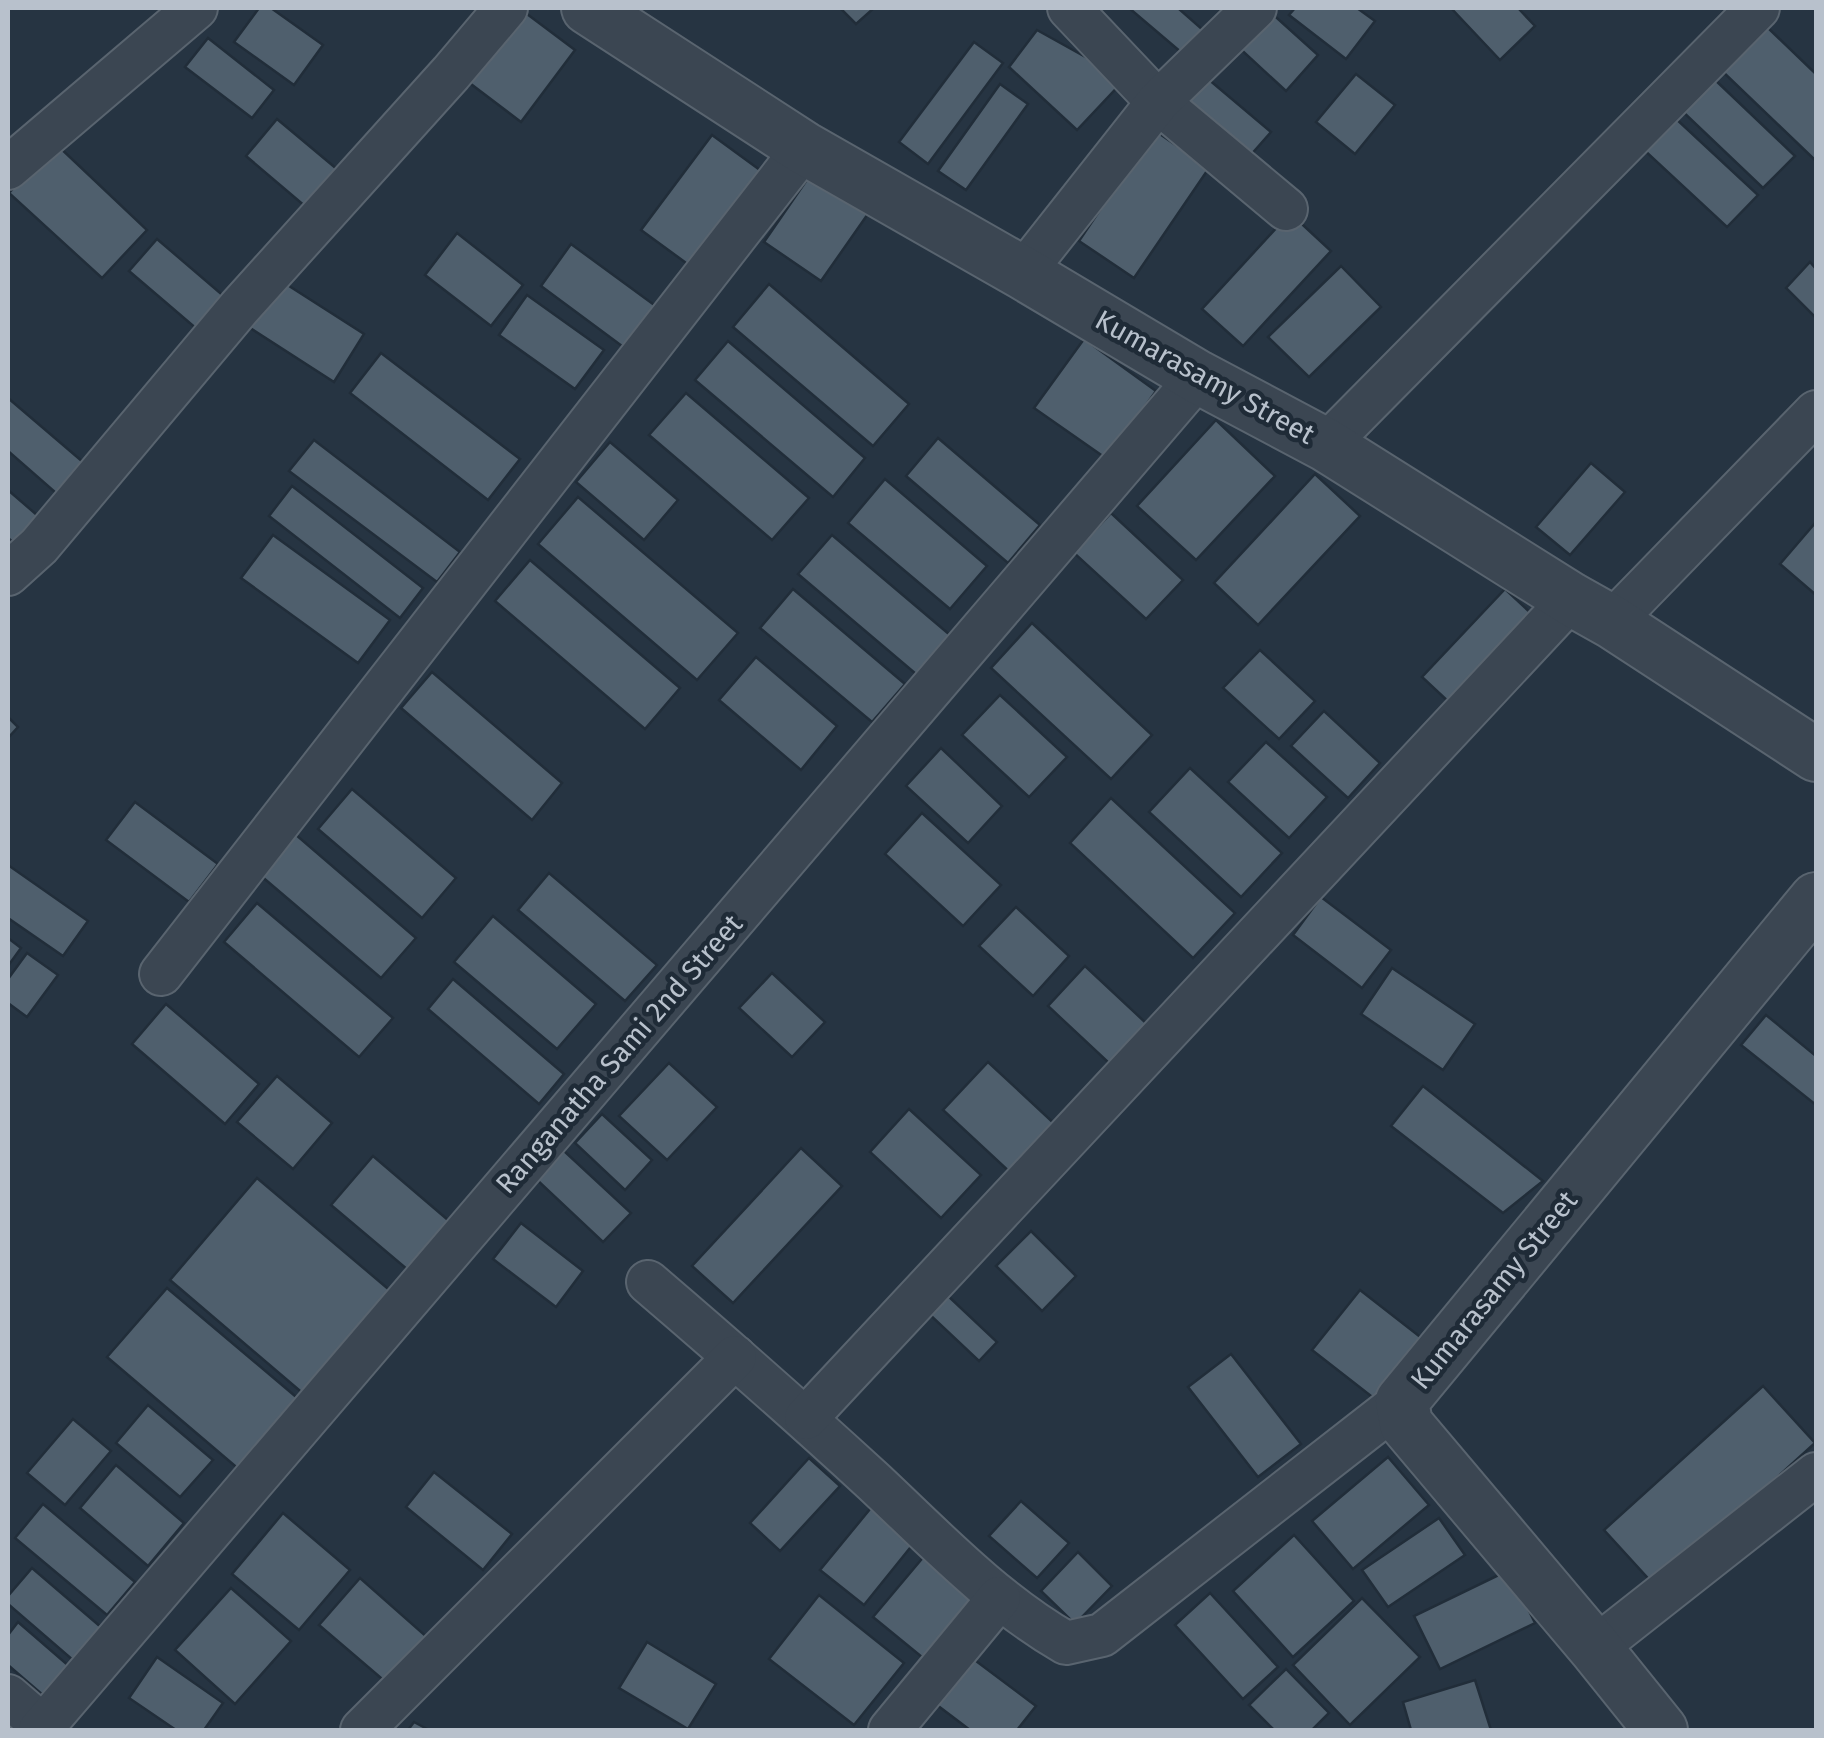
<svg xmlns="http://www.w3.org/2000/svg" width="1824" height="1738" viewBox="0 0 1824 1738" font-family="'Fira Sans',sans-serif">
	<rect width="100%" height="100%" fill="#263442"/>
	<g fill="#4f5f6d" stroke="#212d39" stroke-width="2.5">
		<path d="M259 8H271L323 45 294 85 234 42Z"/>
		<path d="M519 8 575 50 521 122 463 78Z"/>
		<path d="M840 8H874L856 24Z"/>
		<path d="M1129 8H1178L1203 30 1182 53Z"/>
		<path d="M1295 8H1357L1375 21 1346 59 1289 15Z"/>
		<path d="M1451 8H1518L1535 26 1500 60Z"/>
		<path d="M1267 9 1318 55 1286 91 1235 44Z"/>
		<path d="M1765 25 1816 74V161L1721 70Z"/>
		<path d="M1037 30 1125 79 1077 130 1009 67Z"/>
		<path d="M208 38 274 90 252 118 185 67Z"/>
		<path d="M974 42 1003 63 928 164 899 142Z"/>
		<path d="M1201 73 1271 132 1241 166 1171 108Z"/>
		<path d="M1356 74 1395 105 1355 154 1316 122Z"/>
		<path d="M1711 76 1795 156 1763 188 1680 109Z"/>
		<path d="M1000 84 1028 104 966 190 938 171Z"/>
		<path d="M1673 116 1758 195 1727 227 1643 149Z"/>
		<path d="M277 119 338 170 306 207 246 156Z"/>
		<path d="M1154 130 1209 168 1134 278 1079 241Z"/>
		<path d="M712 135 764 173 693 268 641 230Z"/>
		<path d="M55 143 147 230 102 278 9 193Z"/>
		<path d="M813 171 870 211 821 281 764 242Z"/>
		<path d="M1290 213 1331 251 1243 346 1202 309Z"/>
		<path d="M457 233 523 285 491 326 425 275Z"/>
		<path d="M157 239 233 304 205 336 129 271Z"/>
		<path d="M571 244 657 307 626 349 541 286Z"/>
		<path d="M1810 262 1816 269V318L1786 288Z"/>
		<path d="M1341 266 1381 307 1309 377 1268 337Z"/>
		<path d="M275 277 364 334 334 382 244 324Z"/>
		<path d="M769 284 909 404 873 446 733 327Z"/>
		<path d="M527 295 604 350 575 389 499 335Z"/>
		<path d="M1084 339 1156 391 1107 459 1034 408Z"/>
		<path d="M728 341 865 458 833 497 695 380Z"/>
		<path d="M381 353 520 459 488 500 350 393Z"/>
		<path d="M686 393 809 498 772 540 649 435Z"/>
		<path d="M8 398 90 468 64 500 8 451Z"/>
		<path d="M1216 420 1275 476 1196 560 1137 506Z"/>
		<path d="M938 438 1040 525 1008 563 906 476Z"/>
		<path d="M314 440 460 552 437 582 289 471Z"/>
		<path d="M610 442 678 500 644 540 576 482Z"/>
		<path d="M1591 463 1625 492 1570 555 1536 527Z"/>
		<path d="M1315 474 1360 516 1258 625 1214 583Z"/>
		<path d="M885 479 987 566 950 609 848 523Z"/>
		<path d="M292 486 423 588 400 618 269 516Z"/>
		<path d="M8 490 45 522 21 549 8 538Z"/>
		<path d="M578 497 738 633 697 680 538 544Z"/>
		<path d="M1111 513 1183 580 1146 619 1074 553Z"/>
		<path d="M1816 522V595L1780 564Z"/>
		<path d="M273 535 390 620 358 663 241 578Z"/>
		<path d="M832 535 950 635 916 674 798 574Z"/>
		<path d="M530 560 680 688 645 729 495 601Z"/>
		<path d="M793 589 905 684 872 722 760 628Z"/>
		<path d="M1505 589 1535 617 1452 705 1422 677Z"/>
		<path d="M1032 623 1152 735 1111 779 991 668Z"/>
		<path d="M1260 650 1315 701 1279 739 1223 688Z"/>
		<path d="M756 657 837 726 801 770 719 700Z"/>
		<path d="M432 672 562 783 532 820 401 708Z"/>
		<path d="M1000 695 1067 757 1029 797 962 735Z"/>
		<path d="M1324 711 1380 763 1348 798 1291 746Z"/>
		<path d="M8 717 18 727 8 738Z"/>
		<path d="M1266 742 1327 797 1289 838 1228 782Z"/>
		<path d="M941 748 1002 806 968 843 906 786Z"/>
		<path d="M1190 768 1282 853 1241 897 1149 812Z"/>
		<path d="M352 789 456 878 422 918 318 829Z"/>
		<path d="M1111 798 1235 913 1193 958 1070 843Z"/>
		<path d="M135 802 218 864 189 902 106 840Z"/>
		<path d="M922 813 1001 885 963 926 885 854Z"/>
		<path d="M295 834 416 938 381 978 260 875Z"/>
		<path d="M8 865 88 921 63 956 8 918Z"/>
		<path d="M549 873 657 965 625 1001 518 910Z"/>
		<path d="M1321 897 1391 950 1362 988 1293 935Z"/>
		<path d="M257 903 393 1018 359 1057 224 942Z"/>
		<path d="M1016 907 1069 956 1033 996 979 946Z"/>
		<path d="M493 916 596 1004 557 1049 454 962Z"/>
		<path d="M8 938 21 948 8 966Z"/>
		<path d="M27 953 58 975 27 1017 8 1003V979Z"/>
		<path d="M1085 966 1147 1024 1110 1064 1048 1006Z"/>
		<path d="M1392 968 1475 1024 1443 1070 1361 1014Z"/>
		<path d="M772 973 825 1022 792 1057 739 1008Z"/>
		<path d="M453 979 564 1074 539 1104 428 1009Z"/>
		<path d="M166 1004 259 1084 225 1124 132 1044Z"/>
		<path d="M1766 1015 1816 1056V1105L1741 1045Z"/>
		<path d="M988 1062 1059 1128 1014 1176 943 1110Z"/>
		<path d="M669 1063 717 1107 667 1160 619 1116Z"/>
		<path d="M277 1076 332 1123 293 1169 237 1122Z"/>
		<path d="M1423 1086 1543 1181 1503 1213 1391 1126Z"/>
		<path d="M909 1109 981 1175 941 1218 870 1152Z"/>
		<path d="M602 1114 652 1160 625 1190 575 1143Z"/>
		<path d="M801 1148 842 1186 733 1303 692 1266Z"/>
		<path d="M563 1150 631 1213 603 1242 536 1179Z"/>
		<path d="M373 1156 455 1226 414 1275 331 1205Z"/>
		<path d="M257 1178 393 1293 306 1396 170 1280Z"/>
		<path d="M521 1223 583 1271 556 1307 493 1259Z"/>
		<path d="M1031 1231 1076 1276 1042 1311 996 1266Z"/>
		<path d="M167 1288 308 1407 248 1477 107 1357Z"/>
		<path d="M1360 1290 1428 1343 1380 1403 1312 1350Z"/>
		<path d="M946 1294 997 1342 979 1361 928 1313Z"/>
		<path d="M1231 1354 1301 1444 1258 1477 1188 1387Z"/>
		<path d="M1763 1386 1815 1443 1656 1587 1604 1530Z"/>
		<path d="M148 1405 213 1460 180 1497 116 1443Z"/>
		<path d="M73 1419 111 1451 65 1505 27 1473Z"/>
		<path d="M1388 1457 1429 1505 1353 1569 1312 1521Z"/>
		<path d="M809 1458 840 1486 780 1551 750 1523Z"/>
		<path d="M116 1465 184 1523 148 1566 80 1508Z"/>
		<path d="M434 1472 512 1534 483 1570 406 1507Z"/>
		<path d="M1021 1501 1069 1543 1037 1578 989 1536Z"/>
		<path d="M875 1503 918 1538 864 1605 820 1570Z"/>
		<path d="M43 1504 135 1582 107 1615 15 1538Z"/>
		<path d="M283 1513 350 1570 299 1630 232 1574Z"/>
		<path d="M1439 1518 1465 1555 1388 1607 1362 1570Z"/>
		<path d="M1294 1535 1354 1601 1293 1657 1233 1591Z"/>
		<path d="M931 1548 986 1593 928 1662 873 1617Z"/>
		<path d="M1078 1552 1112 1586 1075 1624 1041 1591Z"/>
		<path d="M32 1568 102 1628 74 1661 8 1604V1596Z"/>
		<path d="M1509 1570 1535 1623 1440 1669 1414 1616Z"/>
		<path d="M360 1578 428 1638 388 1684 319 1625Z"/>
		<path d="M231 1588 291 1641 235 1704 175 1650Z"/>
		<path d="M1210 1593 1278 1667 1243 1699 1175 1625Z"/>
		<path d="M819 1595 904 1663 854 1725 769 1659Z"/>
		<path d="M1362 1598 1420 1657 1350 1725 1293 1665Z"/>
		<path d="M18 1622 77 1673 51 1702 8 1665V1635Z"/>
		<path d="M647 1642 716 1684 688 1729 619 1688Z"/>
		<path d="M968 1655 1036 1706 1017 1730H970L933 1702Z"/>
		<path d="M157 1657 223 1703 204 1730H176L129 1698Z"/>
		<path d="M1286 1669 1329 1713 1312 1730H1274L1249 1705Z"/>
		<path d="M1475 1680 1491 1730H1411L1403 1702Z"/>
		<path d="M414 1722 429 1730H408Z"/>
	</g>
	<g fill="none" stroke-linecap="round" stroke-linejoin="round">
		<g stroke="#59646f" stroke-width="46">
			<g id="minor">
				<path d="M1069 8 1158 102 1286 209"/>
				<path d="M8 168 196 8"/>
				<path d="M1023 273 1158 102 1255 8"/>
				<path d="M1326 445 1758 8"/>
				<path d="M8 574 39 546 239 308 451 73 506 8"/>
				<path d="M1612 622 1816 412"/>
				<path d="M161 974 804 148"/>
				<path d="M648 1282C724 1347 799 1413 873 1481 934 1538 993 1601 1066 1643L1102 1635 1402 1401"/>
				<path d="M806 1418 1571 599"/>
				<path d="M1595 1648 1816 1474"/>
				<path d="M8 1696 43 1726"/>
				<path d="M40 1730 1198 377"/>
				<path d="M362 1730 735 1357"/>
				<path d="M890 1730 999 1598"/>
			</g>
		</g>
		<g stroke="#59646f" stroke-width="56">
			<g id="tertiary">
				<path d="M588 8 804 148 1023 273 1198 377 1326 445 1571 599 1612 622 1816 755"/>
				<path d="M1661 1730 1595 1648 1406 1424 1402 1401 1816 899"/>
			</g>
		</g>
		<use href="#minor" stroke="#3b4652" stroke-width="42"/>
		<use href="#tertiary" stroke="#3b4652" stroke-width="52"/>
	</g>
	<g text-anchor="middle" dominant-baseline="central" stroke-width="9" stroke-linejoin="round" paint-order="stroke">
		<g font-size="28" fill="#b8c1cc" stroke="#1f2b37">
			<text transform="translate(1205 377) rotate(29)">Kumarasamy Street</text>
			<text transform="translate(619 1054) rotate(-49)">Ranganatha Sami 2nd Street</text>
			<text transform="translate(1494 1290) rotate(-51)">Kumarasamy Street</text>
		</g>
	</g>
	<rect width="1824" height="1738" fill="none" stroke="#b8c1cc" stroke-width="20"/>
</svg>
